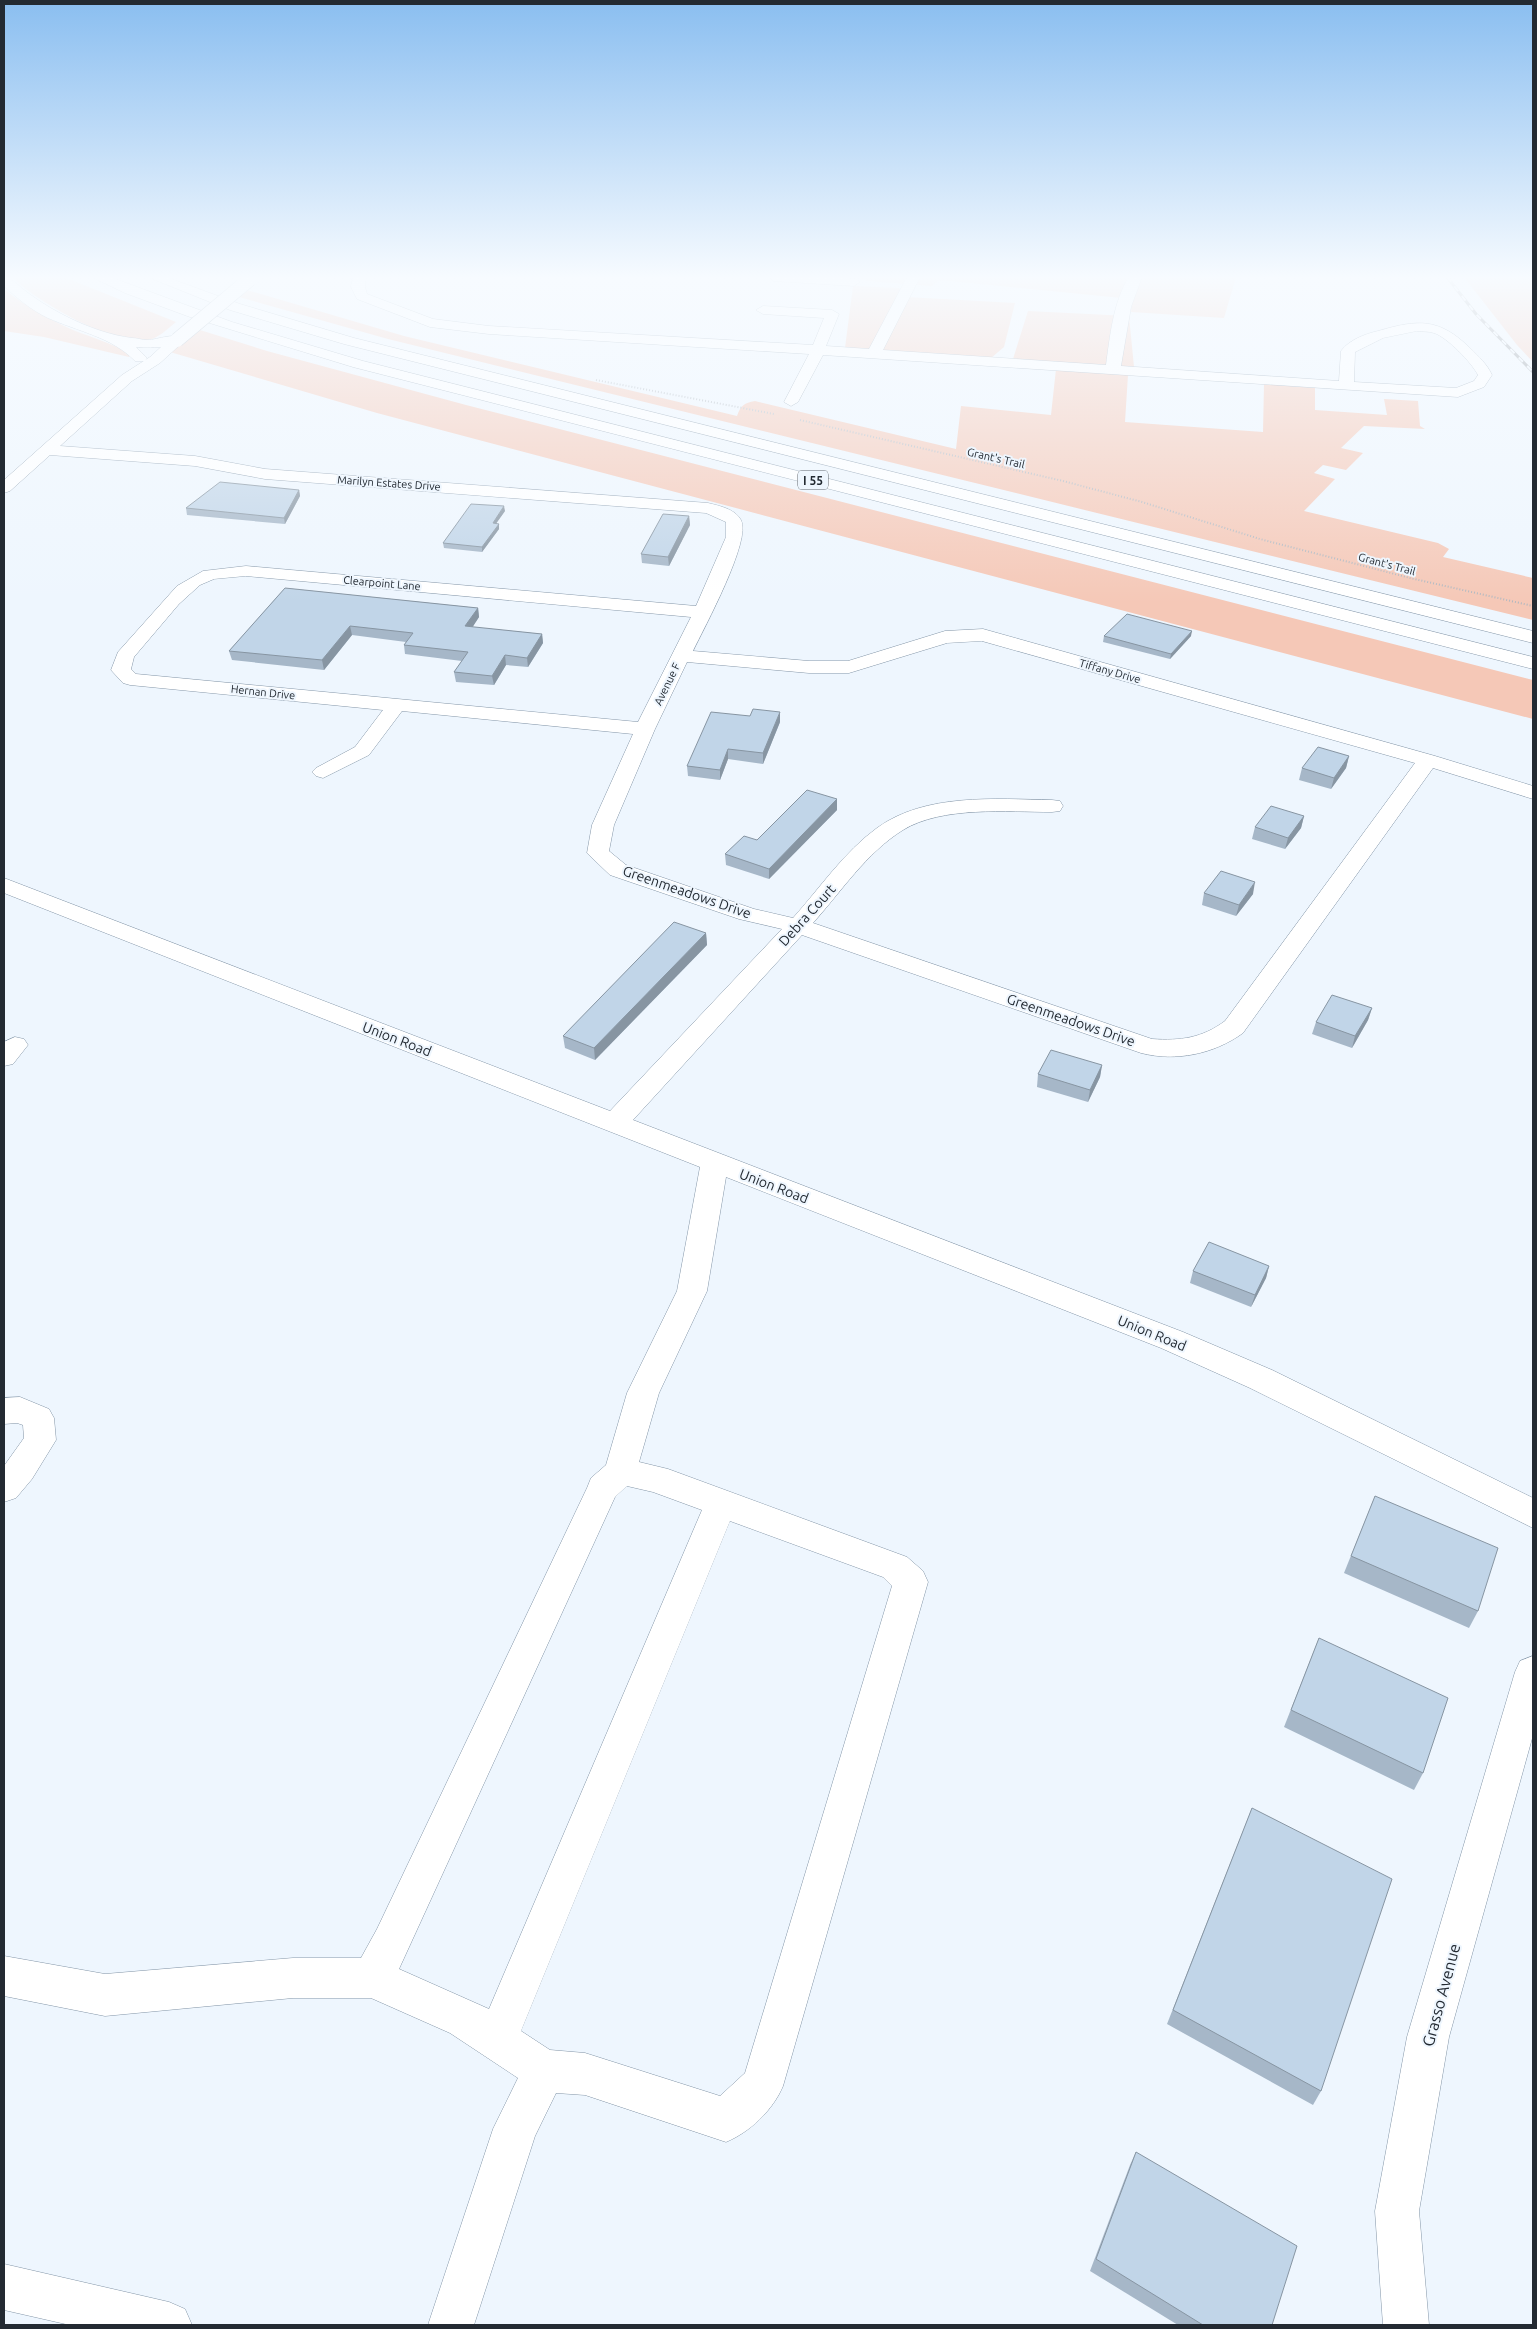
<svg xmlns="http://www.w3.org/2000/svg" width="1537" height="2329" viewBox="0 0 1537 2329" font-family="Ubuntu,sans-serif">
	<rect width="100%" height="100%" fill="#eef6fe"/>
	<g fill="#f5c8b7">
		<path d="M12 277H64L176 322C167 329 159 338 148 340 113 346 36 301 12 277Z"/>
		<path d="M857 277H1236L1224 318 1131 312 1132 299 939 280 932 286 868 281Z"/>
		<path d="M1464 277H1533V362L1517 345Z"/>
		<path d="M853 286 899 288 906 297 1015 303 1004 347 991 358 845 348Z"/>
		<path d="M4 289C25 306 48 319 73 330 93 338 112 343 130 354L129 357 44 337 4 331Z"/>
		<path d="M247 290 404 336 737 416C741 405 744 403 755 401L956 449 961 406 1051 415 1056 369 1128 375 1125 422 1263 432 1264 384 1315 388V410L1387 415 1384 399 1418 401 1420 426 1425 429 1364 426 1341 448 1363 453 1346 470 1323 465 1314 473 1335 479 1304 511 1438 543 1449 549 1443 557 1533 578V620L388 339 239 297Z"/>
		<path d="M1028 311 1129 316 1134 367 1013 359Z"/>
		<path d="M200 330 267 351 466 405 1533 680V719L377 413 170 352Z"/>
	</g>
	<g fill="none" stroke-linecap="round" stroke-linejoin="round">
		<g stroke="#8496a8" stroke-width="1">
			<g id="minor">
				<path d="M353 277H365V287L367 294 433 319 489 326 813 345 824 318 763 314 756 310 763 306 832 310 839 314 826 346 869 349 907 277H920L883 350 1106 365C1110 337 1113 302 1129 277H1142L1131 307 1121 366 1339 381 1341 351C1349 340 1365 334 1378 331 1419 319 1439 318 1470 348 1479 357 1487 364 1492 375L1484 387 1458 397 823 355 798 402 791 406 784 402 809 354 489 334 430 327 357 299 351 287ZM1417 331C1423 332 1429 331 1434 333 1447 337 1472 363 1478 375L1474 381 1456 388 1354 382 1355 352 1383 338Z"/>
				<path d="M768 277C783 277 852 273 860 282L854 286 774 281Z"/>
				<path d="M177 336 182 337 184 340 182 343 160 363 132 381 60 446 195 456 265 469 708 503C720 506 735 509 741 520 752 540 704 628 693 651L809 661H848L945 631 983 629 1435 756 1533 786V799L1433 768 1243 1033C1214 1054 1176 1062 1141 1053L802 935 633 1120 1183 1332 1272 1370 1533 1498V1528L1250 1388 1161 1348 726 1177 707 1291 659 1393 639 1462 668 1469 907 1557 923 1571 928 1582 783 2086C773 2110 750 2132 726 2142L585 2095 556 2093 535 2136 474 2325H428L493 2129 518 2078 450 2033 371 1998H293L105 2016 4 1996V1956L105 1974 293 1958H361L377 1929 587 1488 591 1478 606 1465 627 1393 677 1291 700 1167 4 893V878L610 1111 782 929 739 919 610 875 587 853 592 825 633 734 402 711 369 755 323 778 316 776 312 772 316 768 355 747 383 710 130 685 123 683 111 670 118 652 177 586 203 571 246 566 696 606 726 537V522L706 513 265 479 195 466 50 455 10 491 4 493V480L122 375 150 357 172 337ZM246 576 691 617 638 722 136 674 131 669 134 657 179 604 200 585 214 579ZM982 641 1415 763 1225 1021C1202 1038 1181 1041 1152 1039L813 923C841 892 866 853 903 830 942 806 1007 812 1052 812L1060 811 1063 806 1060 801 1052 800C995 799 925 793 877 828 844 852 820 888 793 918L754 909 626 865 609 851 614 825 655 729 687 662 809 673H849L947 643ZM627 1486 653 1492 702 1510 489 2009 399 1969 615 1497ZM730 1521 883 1577 892 1586 745 2073 720 2096 585 2053 550 2050 521 2031Z"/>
				<path d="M15 1037 24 1039 28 1045 13 1064 4 1066V1042Z"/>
				<path d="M20 1397 49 1409 54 1418 56 1440 32 1479 16 1498 4 1502V1466L24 1438 23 1425 17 1423 4 1424V1398Z"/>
				<path d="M1533 1656V1735L1449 2037 1419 2211 1429 2325H1383L1375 2211 1407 2037 1515 1672 1520 1661Z"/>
			</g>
		</g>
		<g stroke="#8496a8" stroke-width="1">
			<path id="major" d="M4 2264 169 2302 185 2309 192 2325H70L4 2310Z"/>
		</g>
		<g stroke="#8496a8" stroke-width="1">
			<g id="highway">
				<path d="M4 277H9C39 306 91 333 132 338 137 338 142 340 147 340 158 340 177 331 184 340 177 348 147 348 136 347L147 358 145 361H135C112 337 77 331 48 318 31 310 17 298 4 286Z"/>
				<path d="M92 277H110L232 322 363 361 1533 657V669L353 367 190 317 125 293Z"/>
				<path d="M148 277H166L240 304 354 338 1533 631V643L344 344 230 310Z"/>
			</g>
		</g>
		<g stroke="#b0b8c0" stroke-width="2" stroke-dasharray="1 2" stroke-linecap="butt">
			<path d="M596 380 774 414"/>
			<path d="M800 420 1063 481 1142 502 1260 539 1410 578 1533 606"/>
		</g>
		<use href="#minor" fill="#fff" fill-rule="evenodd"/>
		<use href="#major" fill="#fff" fill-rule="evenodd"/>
		<use href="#highway" fill="#fff" fill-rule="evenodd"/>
		<g stroke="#848b93" stroke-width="3">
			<path id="rail" d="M1447 277 1476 314 1533 372"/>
		</g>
		<use href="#rail" stroke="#eef6fe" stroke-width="2" stroke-dasharray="6" stroke-linecap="butt"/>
		<g stroke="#8496a8" stroke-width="15" stroke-linecap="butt">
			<path id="minor-bridge" d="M177 340 250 279"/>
		</g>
		<use href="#minor-bridge" stroke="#fff" stroke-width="14"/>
	</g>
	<g fill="#a6b7c8">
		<path d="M299 490 300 496 285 524 187 515 186 508Z"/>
		<path d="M505 511 496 523 499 529 482 552 444 548 443 543Z"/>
		<path d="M689 516 690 525 669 566 642 563 641 554Z"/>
		<path d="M285 588 478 608 479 617 472 627 542 634 543 643 528 667 506 665 494 685 456 682 454 672 462 661 405 654 404 645 406 642 352 635 324 670 232 660 229 651Z"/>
		<path d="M1104 636H1191L1170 659 1103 642Z"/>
		<path d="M780 722 763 764 728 759 720 780 688 776 687 766Z"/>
		<path d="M1349 756 1346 768 1331 789 1299 780 1302 768Z"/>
		<path d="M837 799V810L769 879 726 865 725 854 757 840Z"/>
		<path d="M1304 816 1301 828 1285 849 1252 839 1255 827Z"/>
		<path d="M1204 893 1253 894 1236 916 1202 905Z"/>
		<path d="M706 933 707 945 595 1060 565 1048 563 1036Z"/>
		<path d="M1372 1008 1368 1020 1352 1048 1312 1034 1316 1022Z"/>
		<path d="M1102 1065 1100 1077 1088 1102 1037 1087 1038 1074Z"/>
		<path d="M1269 1266 1266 1278 1251 1307 1190 1283 1193 1271Z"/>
		<path d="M1375 1496 1478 1611 1469 1628 1344 1573Z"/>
		<path d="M1319 1638 1423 1773 1414 1790 1284 1727Z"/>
		<path d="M1252 1808 1321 2091 1313 2105 1167 2024Z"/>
		<path d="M1136 2152 1272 2325H1178L1090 2271 1130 2165Z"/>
	</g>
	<g fill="#8795a2">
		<path d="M299 490 300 496 285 524 284 518Z"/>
		<path d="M504 506 505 511 493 528V523Z"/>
		<path d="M689 516 690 525 669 566 668 557Z"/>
		<path d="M499 524V529L482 552V547Z"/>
		<path d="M478 608 479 617 467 636 465 626Z"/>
		<path d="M350 626 352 635 324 670 322 660Z"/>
		<path d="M1192 631 1191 636 1170 659 1171 654Z"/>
		<path d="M542 634 543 643 528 667 527 658Z"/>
		<path d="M505 655 506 665 494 685 492 676Z"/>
		<path d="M780 712V722L763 764V753Z"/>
		<path d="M728 749V759L720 780V770Z"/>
		<path d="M1349 756 1346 768 1331 789 1334 778Z"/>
		<path d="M837 799V810L769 879V869Z"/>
		<path d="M1304 816 1301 828 1285 849 1288 838Z"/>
		<path d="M1255 882 1253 894 1236 916 1239 905Z"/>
		<path d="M706 933 707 945 595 1060 594 1048Z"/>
		<path d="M1372 1008 1368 1020 1352 1048 1355 1036Z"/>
		<path d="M1102 1065 1100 1077 1088 1102 1090 1090Z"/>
		<path d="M1269 1266 1266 1278 1251 1307 1255 1295Z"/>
	</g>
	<g fill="#c1d5e8" stroke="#8795a2">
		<path d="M220 482 299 490 284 518 186 508Z"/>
		<path d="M471 504 504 506 493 523 499 524 482 547 443 543Z"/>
		<path d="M663 514 689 516 668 557 641 554Z"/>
		<path d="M285 588 478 608 465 626 542 634 527 658 505 655 492 676 454 672 468 652 404 645 413 633 350 626 322 660 229 651Z"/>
		<path d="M1127 614 1192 631 1171 654 1104 636Z"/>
		<path d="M753 709 780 712 763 753 728 749 720 770 687 766 711 712 750 716Z"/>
		<path d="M1318 747 1349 756 1334 778 1302 768Z"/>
		<path d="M807 790 837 799 769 869 725 854 744 836 757 840Z"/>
		<path d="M1271 806 1304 816 1288 838 1255 827Z"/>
		<path d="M1221 871 1255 882 1239 905 1204 893Z"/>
		<path d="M674 922 706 933 594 1048 563 1036Z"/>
		<path d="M1332 995 1372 1008 1355 1036 1316 1022Z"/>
		<path d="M1051 1050 1102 1065 1090 1090 1038 1074Z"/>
		<path d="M1209 1242 1269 1266 1255 1295 1193 1271Z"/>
		<path d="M1375 1496 1498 1548 1478 1611 1351 1556Z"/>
		<path d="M1319 1638 1448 1698 1423 1773 1291 1710Z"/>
		<path d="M1252 1808 1392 1879 1321 2091 1173 2010Z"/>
		<path d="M1136 2152 1297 2246 1272 2325H1203L1096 2259Z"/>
	</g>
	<linearGradient id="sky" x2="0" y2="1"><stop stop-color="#8abef0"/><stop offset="0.46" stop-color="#f7fbff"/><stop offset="1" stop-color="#f7fbff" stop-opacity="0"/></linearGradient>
	<rect width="1537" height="603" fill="url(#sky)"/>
	<g text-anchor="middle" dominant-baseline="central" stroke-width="4" stroke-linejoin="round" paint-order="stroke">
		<g font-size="11" fill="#232a32" stroke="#eef6fe">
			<text transform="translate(996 458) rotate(13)">Grant's Trail</text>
			<text transform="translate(389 483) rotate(4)">Marilyn Estates Drive</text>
			<text transform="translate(1387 564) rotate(15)">Grant's Trail</text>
			<text transform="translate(382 583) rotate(5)">Clearpoint Lane</text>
			<text transform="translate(1110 671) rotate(16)">Tiffany Drive</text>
			<text transform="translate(667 684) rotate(-64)">Avenue F</text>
			<text transform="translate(263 692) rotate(6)">Hernan Drive</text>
		</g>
		<rect fill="#eef6fe" stroke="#60676f" stroke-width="1" x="798" y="470.5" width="30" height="19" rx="4"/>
		<g font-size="12" font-weight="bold" fill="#232a32">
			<text x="813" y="480">I 55</text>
		</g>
		<g font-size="14" fill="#232a32" stroke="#eef6fe">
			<text transform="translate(687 892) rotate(19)">Greenmeadows Drive</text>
			<text transform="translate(807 915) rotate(-48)">Debra Court</text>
			<text transform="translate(1071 1020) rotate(19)">Greenmeadows Drive</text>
			<text transform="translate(397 1039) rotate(21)">Union Road</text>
			<text transform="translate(774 1186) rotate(21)">Union Road</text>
			<text transform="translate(1152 1333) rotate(22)">Union Road</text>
		</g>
		<g font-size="16" fill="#232a32" stroke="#eef6fe">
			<text transform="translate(1441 1995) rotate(-75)">Grasso Avenue</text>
		</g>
	</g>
	<rect width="1537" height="2329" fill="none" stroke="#232a32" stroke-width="10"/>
</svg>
